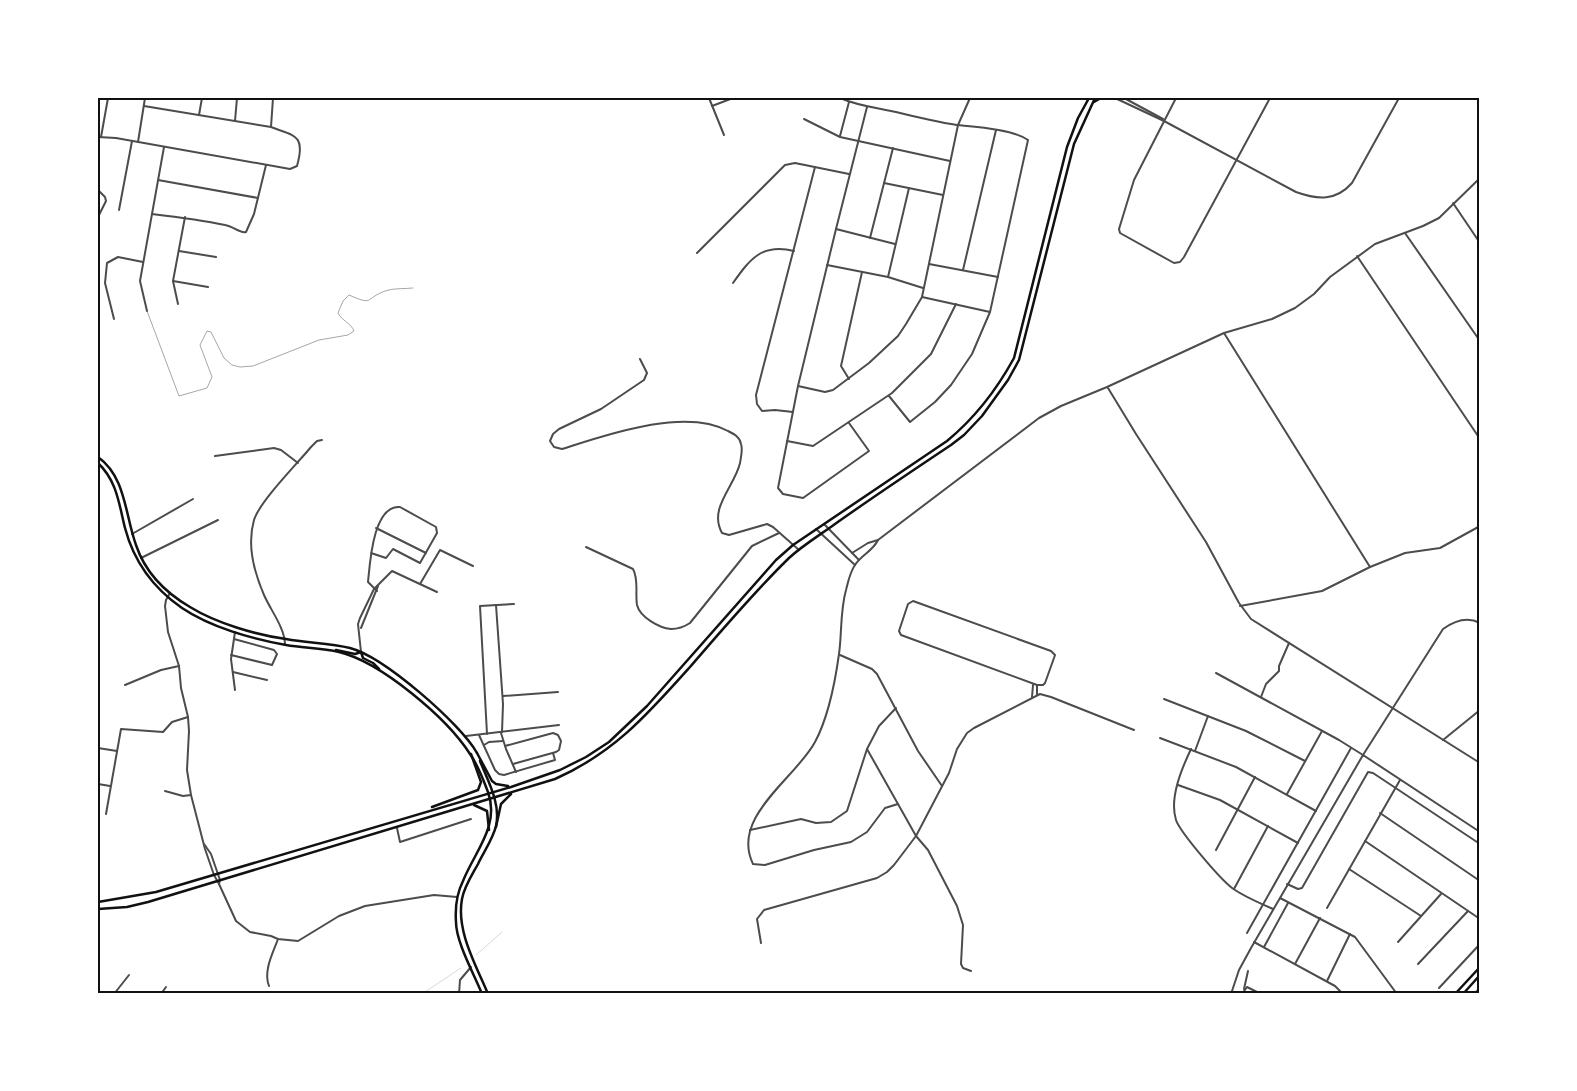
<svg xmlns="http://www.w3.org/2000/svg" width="1577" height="1091" viewBox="0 0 1577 1091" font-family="Overpass,sans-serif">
	<rect width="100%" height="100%" fill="#fff"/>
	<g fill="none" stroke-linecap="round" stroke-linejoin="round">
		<g stroke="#d9d9d9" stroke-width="1">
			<path d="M476 955 502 932"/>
			<path d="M422 994 461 968"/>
		</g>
		<path stroke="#4c4c4c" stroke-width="0.5" d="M147 311 179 396 207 388 212 377 200 345 207 331 211 332 224 358 232 365 240 367 253 366 319 340 348 335 354 331C351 323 342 321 338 313L343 301 349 295C374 306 364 299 385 291 393 288 405 289 413 288"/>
		<g stroke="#4c4c4c" stroke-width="2">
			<path d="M709 98 724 135"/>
			<path d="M840 98C858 106 878 108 896 112 916 117 937 122 957 125 977 127 1012 129 1028 140L990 312 972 354 951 385 935 402 910 422 889 396"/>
			<path d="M1115 98 1164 121 1296 192C1318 200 1336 201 1352 183L1399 98"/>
			<path d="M1124 98 1163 119"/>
			<path d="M1176 98 1134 180 1119 229 1120 233 1174 263 1180 262 1184 257 1270 98"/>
			<path d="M712 106 733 98"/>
			<path d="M199 115 202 98"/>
			<path d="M804 119 840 137 950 161"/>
			<path d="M235 121 237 98"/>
			<path d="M271 127 273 98"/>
			<path d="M840 136 849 102"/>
			<path d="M98 137 116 138 290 169 297 166C306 134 294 136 271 127L144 106"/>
			<path d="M101 137 108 98"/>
			<path d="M138 142 145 98"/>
			<path d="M158 180 258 198"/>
			<path d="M884 183 943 195"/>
			<path d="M98 190 105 197 106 201 98 217"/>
			<path d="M1453 203 1480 243"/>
			<path d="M119 210 132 141"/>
			<path d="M152 214C177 217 201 220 225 225 233 226 240 234 246 232L254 214 266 165"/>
			<path d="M836 229 895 244"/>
			<path d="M1405 233 1480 341"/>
			<path d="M870 238 893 148"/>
			<path d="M179 251 216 257"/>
			<path d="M697 253 785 165 795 163 849 174"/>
			<path d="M1357 256 1480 439"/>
			<path d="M929 264 998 277"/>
			<path d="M827 265 888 277 923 288"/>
			<path d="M963 270 996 130"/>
			<path d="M888 277 909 188"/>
			<path d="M173 281 208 287"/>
			<path d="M733 283C750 259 762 243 794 251"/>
			<path d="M922 297 990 312"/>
			<path d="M178 304 173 281 185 217"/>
			<path d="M147 311 140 281 164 147"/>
			<path d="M114 319 105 283 107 263 118 257 143 262"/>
			<path d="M1224 333 1370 567"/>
			<path d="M640 359 647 373 644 380 601 409 559 429 553 434 550 441 554 447 562 449C606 435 685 407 728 431 734 434 740 437 741 444 743 449 741 457 740 463 735 486 708 508 722 533L729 535 767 524 773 527 799 550"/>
			<path d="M849 379 841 366 862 272"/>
			<path d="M798 386 825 392 833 390 869 363 898 336 906 324 922 297 958 125 970 98"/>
			<path d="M1108 388 1136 434 1206 542 1239 603 1251 619 1480 763"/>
			<path d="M793 412 775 410 762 411 757 404 756 395 815 167"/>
			<path d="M849 423 869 451 803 498 783 494 778 488 798 386 836 229 867 107"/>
			<path d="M787 441 813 446 892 393 931 354 956 304"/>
			<path d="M215 456 274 448 281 450 298 463"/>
			<path d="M824 524 859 560"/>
			<path d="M376 528 426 553"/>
			<path d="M816 529 855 565"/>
			<path d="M132 534 193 499"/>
			<path d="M586 547 633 569C639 580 635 593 637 605 640 617 659 628 671 629 678 629 684 627 690 623L752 546 779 533"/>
			<path d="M371 553 386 558 393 549 420 563 437 533 436 527 400 507C373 505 370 563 368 582L377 591"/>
			<path d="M852 553 868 543 878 540"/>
			<path d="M141 558 218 520"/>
			<path d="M420 584 440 550 473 566"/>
			<path d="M170 593 166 600 165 606 168 632 179 666 181 688 188 717 189 731 187 770 191 795 205 849 214 875 219 884 236 921 250 932 271 936 278 939 298 941 339 916 365 906 434 895 457 897"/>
			<path d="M913 601 1051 651 1055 655 1054 658 1045 683 1043 685H1037L901 635 899 631 908 604Z"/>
			<path d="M496 605 503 704 502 732"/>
			<path d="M1240 606 1322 591 1370 567 1405 553 1440 548 1480 526"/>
			<path d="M361 628 378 586"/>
			<path d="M235 632 231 659 235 690"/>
			<path d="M285 645C285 628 271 611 264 595 254 572 247 544 254 520 260 501 297 464 311 447L317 441 322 440"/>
			<path d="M361 652 358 624 360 618 374 589 392 571 437 592"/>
			<path d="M231 655 272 665 277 654 274 650 234 639"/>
			<path d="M840 655 872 669 877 674 918 751 942 786"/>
			<path d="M233 672 267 680"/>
			<path d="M1216 673 1339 740 1363 755 1443 629C1454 621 1467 616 1480 623"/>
			<path d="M125 685 161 670 179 666"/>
			<path d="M1037 695V685"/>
			<path d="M503 696 558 692"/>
			<path d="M1032 697 1033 685"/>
			<path d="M1261 697 1266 684 1279 671V666L1289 643"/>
			<path d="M1164 699 1246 731 1305 761"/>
			<path d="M501 733 506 749 516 772"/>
			<path d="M487 734 480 606 514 604"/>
			<path d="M479 735 495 770 499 774 504 775 555 760 553 753"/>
			<path d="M466 736 559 725"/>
			<path d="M1160 738 1236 767 1316 811"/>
			<path d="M1443 740 1480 710"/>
			<path d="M484 745 489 742 503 741"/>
			<path d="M505 746 553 733 558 735 561 741 559 750 556 752 513 764"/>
			<path d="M98 748 117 751"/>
			<path d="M867 749 916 836 928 850 957 906 963 925 961 964 963 968 971 971"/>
			<path d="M1191 749C1182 768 1169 798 1176 820 1180 832 1223 883 1235 890 1247 898 1260 903 1273 909"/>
			<path d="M1195 751 1208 716"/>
			<path d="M98 784 110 786"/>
			<path d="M1178 785 1220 800 1298 843"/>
			<path d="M165 791 183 796 191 795"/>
			<path d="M1287 794 1322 731"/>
			<path d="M898 804 885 808 867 832 851 842 814 850 765 865 753 864C730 817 796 778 815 742 829 716 835 683 839 654 842 633 840 611 846 590 848 582 850 572 855 565 861 555 873 551 878 540L1039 418 1061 406 1107 387 1224 333 1272 319 1295 308 1314 294 1330 277 1375 244 1423 226 1439 218 1480 178"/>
			<path d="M1380 813 1480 881"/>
			<path d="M106 814 121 729 163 732 172 722 188 717"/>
			<path d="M397 828 400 842 471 819"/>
			<path d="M750 830 801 819 816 823 831 822 847 811 867 749 879 726 896 708"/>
			<path d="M1365 841 1480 919"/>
			<path d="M204 844 211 854 220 880 219 884"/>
			<path d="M1216 850 1255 777"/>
			<path d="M1349 869 1421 916"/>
			<path d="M1287 884 1298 889 1302 888 1368 772 1373 773 1480 844"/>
			<path d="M1234 889 1268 826"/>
			<path d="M1280 898 1355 937 1397 994"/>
			<path d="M1327 908 1400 780"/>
			<path d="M1247 933 1351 748"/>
			<path d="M1254 942 1335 986 1343 994"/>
			<path d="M1398 942 1441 894"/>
			<path d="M761 943 757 919 764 910 877 878 887 872 894 865 916 836 949 773 957 749 967 733 974 728 1040 694 1051 697 1134 730"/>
			<path d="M1264 947 1288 903"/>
			<path d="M1295 964 1320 918"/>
			<path d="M1418 964 1468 911"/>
			<path d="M1327 981 1350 934"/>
			<path d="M269 986C263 971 273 953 278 939"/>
			<path d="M1439 988 1480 944"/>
			<path d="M1244 989 1248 971"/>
			<path d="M114 994 129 975"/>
			<path d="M161 994 166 987"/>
			<path d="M459 994 460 980 471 967"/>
			<path d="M985 994 986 992 991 994"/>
			<path d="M1242 994 1247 987 1261 994"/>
			<path d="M1474 994 1480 988"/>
		</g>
		<path stroke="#4c4c4c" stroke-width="2" d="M1231 994 1239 970 1251 948 1363 755 1480 832"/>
		<g stroke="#111" stroke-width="2.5">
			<path d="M98 457C126 477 125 515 136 545 145 572 166 593 190 607 216 623 256 635 286 639 307 643 329 643 350 648 384 657 460 723 477 753"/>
			<path d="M98 463C117 481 119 504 125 528 134 562 153 588 182 608 210 627 252 639 286 645 303 648 321 648 339 652 381 662 447 718 470 754 478 765 483 779 488 792 500 826 475 851 463 881 457 893 455 908 456 922 456 942 474 974 482 994"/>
			<path d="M336 650 355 654 361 652"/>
			<path d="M361 652 363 658 373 663 379 669"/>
			<path d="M480 761C488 781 501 804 496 826 493 839 483 853 478 864 472 875 464 887 462 899 456 931 476 965 488 994"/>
			<path d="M1455 994 1480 967"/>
			<path d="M1463 994 1480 975"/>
		</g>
		<g stroke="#111" stroke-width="2.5">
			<path d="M1094 102 1101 98"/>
			<path d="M477 753 492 781 496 784 508 786"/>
			<path d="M474 805 487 811 489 830"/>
			<path d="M432 807 478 790 481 782 471 754"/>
			<path d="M496 827 501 804 511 794"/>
			<path d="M98 902 156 892 511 787 560 770 586 757 609 742 647 706 776 560 793 545 947 441C976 417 996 391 1014 358L1067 147 1078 118 1089 98"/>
			<path d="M98 909 127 907 148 902 555 779C614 753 648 714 690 667 722 630 754 592 789 558 803 545 820 535 835 524 873 497 912 471 951 445L964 435 982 416 1008 380 1019 360 1074 144 1095 98"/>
		</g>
	</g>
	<rect width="1577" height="1091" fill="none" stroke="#ffffff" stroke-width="198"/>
	<rect x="99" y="99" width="1379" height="893" fill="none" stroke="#111" stroke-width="2"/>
</svg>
